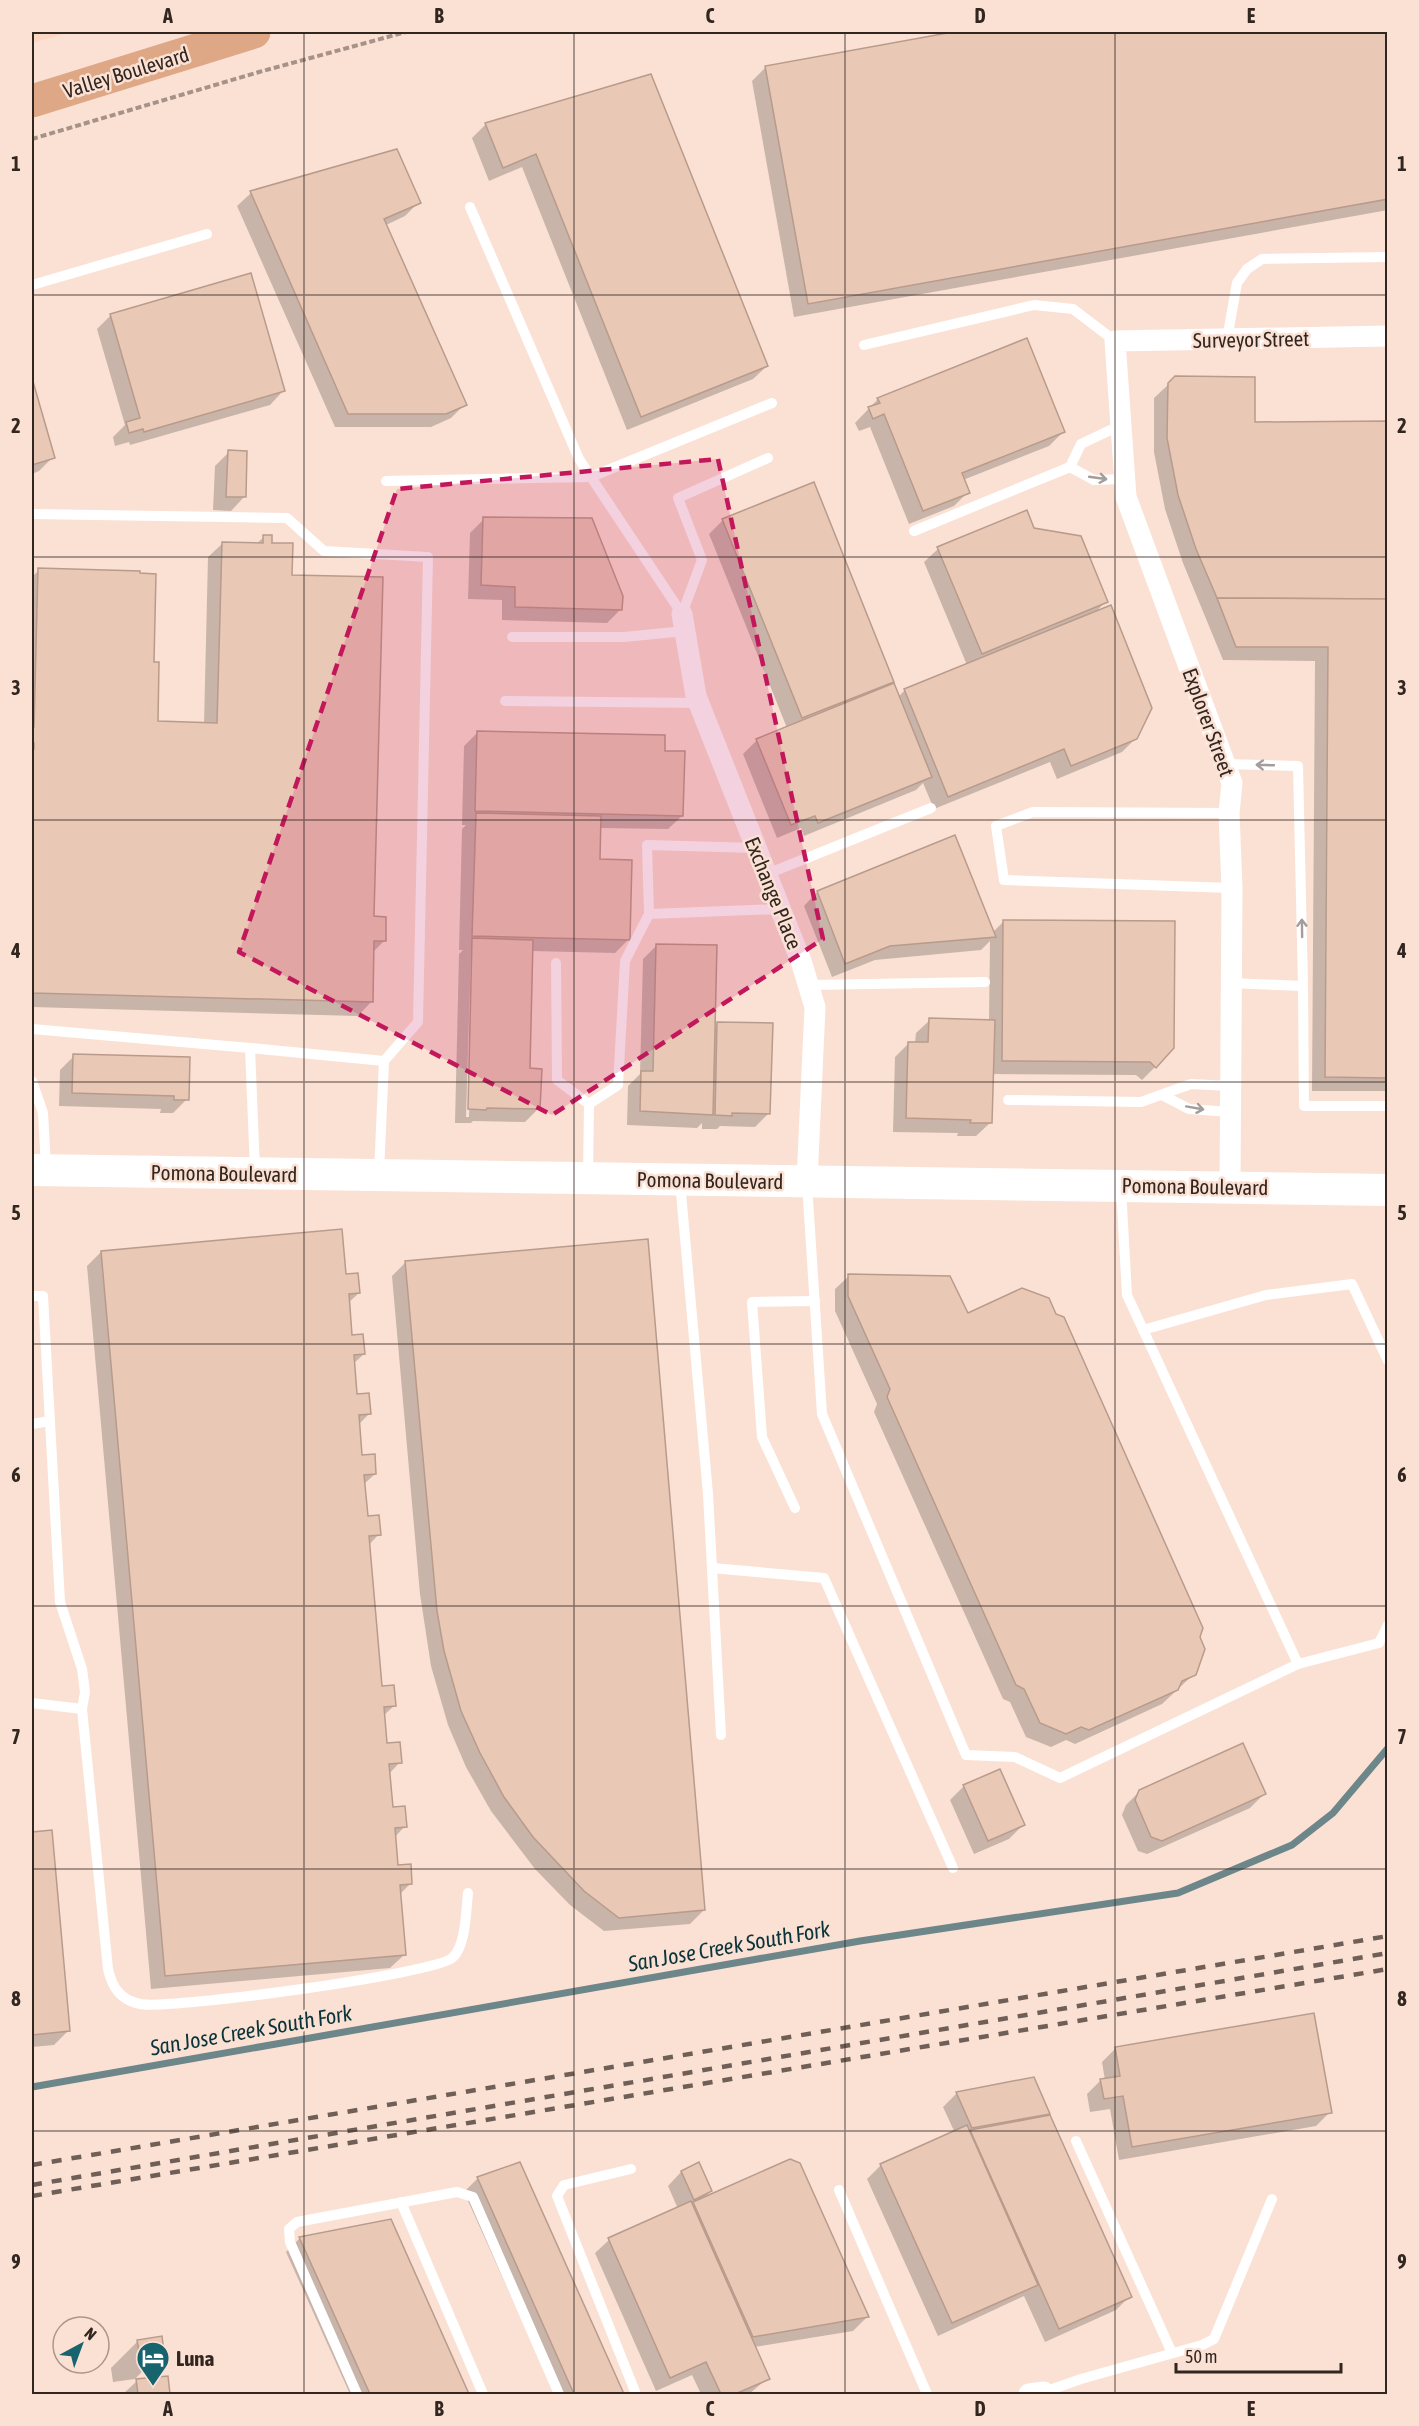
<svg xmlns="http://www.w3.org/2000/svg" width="1419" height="2426" viewBox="0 0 1419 2426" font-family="'Asap Condensed',sans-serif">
	<rect width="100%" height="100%" fill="#fbe1d4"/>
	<path fill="#fdd6c1" d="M32 32H71L32 43Z"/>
	<g fill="#0003" fill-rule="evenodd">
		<path d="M962 32H1388V210L794 317 752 81 766 67Z"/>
		<path d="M650 76 767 366 753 379 627 430 522 167 489 181 472 138 486 124Z"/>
		<path d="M251 193 419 202 405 216 386 225 465 404 451 418 431 427H335L237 206Z"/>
		<path d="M111 315 283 391 270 405 130 445 129 442 115 446 113 437 125 425 97 329Z"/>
		<path d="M32 384 53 457 39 471 32 474Z"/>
		<path d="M1169 384 1253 424 1388 423V1091H1312L1315 661 1223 660 1183 563 1165 509 1154 452V398Z"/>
		<path d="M878 399 1063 432 1049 446 963 480 968 492 954 506 909 524 870 427 859 431 855 423Z"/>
		<path d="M229 452 244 497 231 511 213 510 215 466Z"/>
		<path d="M484 519 621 609 607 623 502 620V600L468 599 470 533Z"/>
		<path d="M723 520 892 682 884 689 898 697 905 690 967 665 924 562 938 549 1033 530 1106 601 1094 614 1136 738 1122 752 1057 779 1050 762 934 809 923 783 916 790 804 836 801 828 777 838 743 754 757 740 787 728 709 534Z"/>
		<path d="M264 537 290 576 373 918 384 941 373 952 371 1002 358 1016 32 1007V577L39 570 152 664 156 723 204 724 208 557 222 544H256Z"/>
		<path d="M478 732 663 752 682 816 668 829 599 828 598 860 629 939 615 953 531 951 528 1070 539 1108 525 1122 473 1121 471 1123H455L459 954 463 950H459L462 829 466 825H462L464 746ZM471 952H474L469 1117H466Z"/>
		<path d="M817 892 993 932 1003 922 1155 1067 1142 1080 1136 1075 992 1074 990 1123 976 1136H957L958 1133 893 1132 895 1057 909 1043H915L916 1033 930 1020 989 1021 990 941 981 950 875 960 832 977 804 906Z"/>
		<path d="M657 945 713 1028 718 1023 769 1113 755 1127 720 1126 717 1129H702V1123L697 1128 627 1125 628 1086 640 1074 643 959Z"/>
		<path d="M74 1056 187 1099 173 1113H160L161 1109 59 1106 60 1070Z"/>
		<path d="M101 1252 345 1275 359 1293 348 1303 351 1336 364 1354 353 1364 356 1396 369 1414 358 1425 361 1457 375 1474 363 1485 366 1517 379 1534 369 1545 381 1688 395 1705 383 1716 386 1745 400 1762 389 1774 392 1809 405 1826 394 1838 397 1866 411 1883 399 1895 404 1955 390 1968 151 1989 87 1266Z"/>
		<path d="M406 1262 704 1910 690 1924 604 1931 570 1905 535 1869 491 1811 466 1767 448 1725 431 1666 420 1594 392 1276Z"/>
		<path d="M849 1276 967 1315 1194 1674 1162 1704 1075 1744 1066 1740 1051 1747 1026 1737 1010 1702 1003 1699 874 1412 877 1404 835 1311V1289Z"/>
		<path d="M999 1771 1023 1825 1009 1839 974 1854 950 1800 963 1787Z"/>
		<path d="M1140 1791 1264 1794 1250 1808 1147 1854 1138 1851 1122 1815 1126 1805Z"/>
		<path d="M51 1832 68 2031 54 2045 32 2047V1834Z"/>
		<path d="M1116 2048 1330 2112 1316 2126 1119 2160 1110 2109 1090 2112 1087 2094 1101 2080H1105L1102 2062Z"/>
		<path d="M1033 2079 1130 2296 1116 2310 1045 2342 1024 2296 938 2336 867 2179 881 2165 955 2133 943 2107 957 2093Z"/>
		<path d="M520 2164 622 2394H555L464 2192 478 2178Z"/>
		<path d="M699 2164 711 2191 702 2200 867 2317 853 2331 754 2347 768 2378 749 2394H701L692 2375 656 2391 595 2253 609 2240 678 2209 668 2186 681 2172Z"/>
		<path d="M390 2220 468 2394H350L286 2252 300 2238Z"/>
		<path d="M138 2341 162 2351 135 2379 113 2382 111 2368Z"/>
		<path d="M166 2378 168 2394H123L137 2381Z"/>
	</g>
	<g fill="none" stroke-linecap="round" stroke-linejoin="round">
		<path stroke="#6d868a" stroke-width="7" d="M32 2087 860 1941 1178 1893 1292 1845 1333 1813 1388 1748"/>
	</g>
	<g fill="#e9c8b6" stroke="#b99b8b" stroke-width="1.5">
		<path d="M953 32H1388V199L808 304 765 66Z"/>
		<path d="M651 74 768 366 641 417 536 154 503 168 485 123Z"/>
		<path d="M397 149 421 203 384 219 467 405 446 414H348L250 191Z"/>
		<path d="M251 273 285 391 144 432 143 429 129 433 126 422 140 418 110 314Z"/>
		<path d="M1027 338 1065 432 962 473 970 493 923 511 884 414 873 419 868 407 880 403 877 398Z"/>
		<path d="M1175 376 1255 377V422L1388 421V599L1217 598 1196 549 1178 495 1167 438 1168 383Z"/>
		<path d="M32 378 55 458 32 465Z"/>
		<path d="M228 450 247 451 246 497H226Z"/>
		<path d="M814 482 894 682 802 718 722 519Z"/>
		<path d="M1027 510 1034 528 1081 536 1108 602 982 654 937 547Z"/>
		<path d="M483 517 592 518 623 596 622 610 515 607V587L481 585Z"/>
		<path d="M263 535H272V543H293L292 575 383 577 374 916 386 917V941H374L373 1002 32 993 33 789H32V749H34V743H32V727H34L38 568 140 571V573L156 574 154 662H159L158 721 217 723 222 542 263 543Z"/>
		<path d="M1217 598 1388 599V1078L1325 1077 1328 647H1236Z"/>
		<path d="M1111 605 1152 708 1137 739 1071 766 1064 749 948 797 904 689Z"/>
		<path d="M894 683 932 777 818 823 815 816 791 825 756 739Z"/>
		<path d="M477 731 665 735V751H685L683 816 475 811Z"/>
		<path d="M476 813 601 816 600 859 632 860 630 940 472 936Z"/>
		<path d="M955 835 996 937 890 946 845 964 817 891Z"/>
		<path d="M1003 920 1175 921 1174 1048 1156 1068 1150 1062 1002 1061Z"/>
		<path d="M472 938 533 940 530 1068 542 1069 540 1109 487 1108 486 1110 468 1109Z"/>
		<path d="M656 944 717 945 713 1115 640 1111 641 1071H653Z"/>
		<path d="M929 1018 995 1020 992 1123H970L971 1120 906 1118 908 1042H928Z"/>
		<path d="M717 1022 773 1023 770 1114 732 1113V1116L715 1115Z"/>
		<path d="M73 1054 190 1057 189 1100H174V1096L72 1093Z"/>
		<path d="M342 1229 346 1274 358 1273 360 1293 349 1294 352 1335 363 1334 365 1354 354 1355 357 1394 369 1393 371 1414 359 1415 362 1455 375 1454 376 1474 364 1475 368 1516 379 1515 381 1535 369 1536 382 1686 394 1685 396 1706 384 1707 387 1743 400 1742 402 1763 389 1764 393 1807 405 1806 407 1827 395 1828 398 1865 411 1864 412 1884 400 1885 406 1955 165 1976 101 1251Z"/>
		<path d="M648 1239 705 1910 619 1918 584 1891 533 1837 504 1797 480 1753 461 1711 444 1651 437 1611 405 1261Z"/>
		<path d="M848 1274 950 1276 968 1313 1022 1288 1049 1298 1056 1314 1064 1317 1203 1628 1200 1637 1205 1649 1196 1675 1182 1681 1178 1690 1089 1730 1081 1727 1066 1734 1040 1723 1024 1689 1016 1685 887 1397 890 1389 848 1296Z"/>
		<path d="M1243 1743 1266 1794 1162 1841 1151 1837 1135 1800 1139 1790Z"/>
		<path d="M1000 1769 1025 1825 988 1841 963 1785Z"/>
		<path d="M52 1830 70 2031 32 2035V1832Z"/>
		<path d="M1314 2013 1332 2113 1132 2147 1123 2096 1104 2099 1100 2079 1120 2076 1115 2047Z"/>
		<path d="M1034 2077 1050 2114 972 2128 956 2092Z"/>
		<path d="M1050 2115 1132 2297 1059 2329 970 2130Z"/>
		<path d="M967 2125 1038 2285 952 2323 880 2164Z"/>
		<path d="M790 2159 800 2163 869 2317 753 2337 693 2202Z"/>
		<path d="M520 2162 624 2394H574L477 2177Z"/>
		<path d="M699 2162 712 2191 694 2200 681 2171Z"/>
		<path d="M691 2201 770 2379 735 2394H721L706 2362 670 2378 608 2238Z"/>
		<path d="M391 2219 469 2394H370L299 2237Z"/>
		<path d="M162 2336 164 2352 140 2356 137 2340Z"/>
		<path d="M168 2376 170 2394H138L136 2379Z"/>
	</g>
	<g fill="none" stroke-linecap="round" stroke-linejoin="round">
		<path stroke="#a69288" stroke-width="4" stroke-dasharray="6 3" stroke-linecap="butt" d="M32 139 259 72 406 32"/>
		<g stroke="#fff" stroke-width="10">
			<path d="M470 207 579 459 682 614"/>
			<path d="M32 285 207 234"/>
			<path d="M1227 339 1237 283 1247 269 1262 259 1388 257"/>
			<path d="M864 345 1034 305 1073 309 1115 341"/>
			<path d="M1121 425 1081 444 1070 467 1094 480 1125 479"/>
			<path d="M386 481 591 477 772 403"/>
			<path d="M32 514 287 518 324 551 428 557 418 1022 384 1061 379 1173"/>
			<path d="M914 531 1070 467"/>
			<path d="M682 614 702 560 678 498 768 458"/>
			<path d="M512 637H624L685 631"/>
			<path d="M505 701 699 703"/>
			<path d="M1225 764 1298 766 1303 986"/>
			<path d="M1229 813 1033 812 996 826 1004 880 1232 888"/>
			<path d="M767 874 931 808"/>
			<path d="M649 914 780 909"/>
			<path d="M556 963 557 1080 589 1104"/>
			<path d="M1231 983 1303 986 1304 1106H1388"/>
			<path d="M809 985 985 982"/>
			<path d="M32 1029 250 1048"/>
			<path d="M32 1081 43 1113 46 1167"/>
			<path d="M1162 1095 1189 1109 1230 1112"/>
			<path d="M1008 1100 1141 1102 1191 1084 1230 1086"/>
			<path d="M255 1170 250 1048 384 1061"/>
			<path d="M588 1175 589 1104 618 1085 625 961 649 914 647 845 756 848"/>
			<path d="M680 1182 708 1494 721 1735"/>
			<path d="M807 1184 822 1414 966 1755 1015 1757 1060 1778 1298 1664 1127 1295 1121 1188"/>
			<path d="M32 1296H43L60 1602 82 1669 85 1692 82 1709 32 1703"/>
			<path d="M1143 1330 1266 1295 1352 1284 1388 1361"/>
			<path d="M32 1424 50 1421"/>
			<path d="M795 1508 762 1437 752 1302 815 1301"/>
			<path d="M712 1568 824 1578 953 1868"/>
			<path d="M1298 1664 1379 1643 1388 1625"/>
			<path d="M82 1709 108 1969C112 1987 120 2000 140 2004 169 2010 433 1974 452 1958 466 1947 466 1910 468 1893"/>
			<path d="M1076 2141 1172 2353"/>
			<path d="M631 2169 564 2185 557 2196 636 2394"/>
			<path d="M839 2190 927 2394"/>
			<path d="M401 2202 483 2394"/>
			<path d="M1045 2393 1044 2392 1081 2379 1202 2345 1214 2339 1272 2199"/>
			<path d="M357 2394 290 2242 289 2229 297 2222 457 2192 473 2197 559 2394"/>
		</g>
		<g stroke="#fff" stroke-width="21">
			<path d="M682 614 696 696 801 961 815 1007 807 1181"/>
			<path d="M1230 1187 1232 888 1229 813 1232 783 1126 497 1115 341 1388 336"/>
			<path d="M1029 2394 1044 2392"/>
		</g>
		<path stroke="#fff" stroke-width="32" d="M32 1170 1388 1190"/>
		<path stroke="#dea785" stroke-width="33" d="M32 101 254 32"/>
		<g stroke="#705f57" stroke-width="4.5" stroke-dasharray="10 10" stroke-linecap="butt">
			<path d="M32 2165 1388 1936"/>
			<path d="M32 2185 1388 1953"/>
			<path d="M32 2196 1388 1969"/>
		</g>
	</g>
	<defs><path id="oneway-shaft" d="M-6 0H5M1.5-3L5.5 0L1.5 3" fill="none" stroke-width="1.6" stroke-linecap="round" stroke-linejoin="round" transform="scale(1.5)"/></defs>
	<g stroke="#a39d9b">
		<use href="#oneway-shaft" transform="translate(1098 478) rotate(8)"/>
		<use href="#oneway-shaft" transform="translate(1265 765) rotate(-178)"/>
		<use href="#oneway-shaft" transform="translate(1302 928) rotate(-91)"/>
		<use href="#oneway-shaft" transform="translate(1195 1108) rotate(10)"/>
	</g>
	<path fill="#c2185b" fill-opacity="0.2" stroke="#c2185b" stroke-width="4.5" stroke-dasharray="12 8" stroke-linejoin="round" d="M718 459 823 939 552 1115 239 952 397 489Z"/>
	<path fill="none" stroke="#322620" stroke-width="1.5" stroke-opacity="0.55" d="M304 32V2394M574 32V2394M845 32V2394M1115 32V2394M32 295H1388M32 557H1388M32 820H1388M32 1082H1388M32 1344H1388M32 1606H1388M32 1869H1388M32 2131H1388"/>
	<defs>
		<g id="hotel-pin" transform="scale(1.725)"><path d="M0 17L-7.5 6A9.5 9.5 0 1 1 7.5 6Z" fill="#17636e" stroke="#fbe1d4"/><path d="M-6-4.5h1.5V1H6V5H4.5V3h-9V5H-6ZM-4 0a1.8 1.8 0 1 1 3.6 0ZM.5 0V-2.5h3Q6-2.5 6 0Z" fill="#fff"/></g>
	</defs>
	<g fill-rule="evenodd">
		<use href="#hotel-pin" x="153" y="2358"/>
	</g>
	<g text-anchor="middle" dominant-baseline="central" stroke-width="5" stroke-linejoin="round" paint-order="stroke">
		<g font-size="21" fill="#322620" stroke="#fbe1d4">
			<text transform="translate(126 72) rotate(-17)">Valley Boulevard</text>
			<text transform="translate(1251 339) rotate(-1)">Surveyor Street</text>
			<text transform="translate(1209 722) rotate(70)">Explorer Street</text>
			<text transform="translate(774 893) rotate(68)">Exchange Place</text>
			<text transform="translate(224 1173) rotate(1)">Pomona Boulevard</text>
			<text transform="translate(710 1180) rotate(1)">Pomona Boulevard</text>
			<text transform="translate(1195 1186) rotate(1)">Pomona Boulevard</text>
		</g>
		<g font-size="21" font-weight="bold" fill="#322620" stroke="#fbe1d4" text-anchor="start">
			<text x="176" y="2358">Luna</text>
		</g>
		<g font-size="22" font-style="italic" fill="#0b343a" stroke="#fbe1d4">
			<text transform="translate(729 1946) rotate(-10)">San Jose Creek South Fork</text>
			<text transform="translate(251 2030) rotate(-10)">San Jose Creek South Fork</text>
		</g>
	</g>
	<rect width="1419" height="2426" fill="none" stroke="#fbe1d4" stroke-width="66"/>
	<g transform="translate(81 2345) rotate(41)"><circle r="28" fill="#fbe1d4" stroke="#ab968c" stroke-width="1.5"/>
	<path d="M0-4.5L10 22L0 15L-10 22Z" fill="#17636e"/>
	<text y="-9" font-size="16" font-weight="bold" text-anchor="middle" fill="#322620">N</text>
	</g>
	<path d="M1176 2363v9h165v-9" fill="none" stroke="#322620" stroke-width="3"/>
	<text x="1185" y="2363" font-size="18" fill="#322620" stroke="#fbe1d4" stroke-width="4.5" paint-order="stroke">50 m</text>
	<rect x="33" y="33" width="1353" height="2360" fill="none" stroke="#322620" stroke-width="2"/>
	<g font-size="20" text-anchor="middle" font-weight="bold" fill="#322620">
		<text x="168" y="23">A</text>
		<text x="439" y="23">B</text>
		<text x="710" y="23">C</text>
		<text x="980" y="23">D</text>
		<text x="1251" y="23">E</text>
		<text x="16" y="171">1</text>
		<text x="1402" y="171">1</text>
		<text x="16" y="433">2</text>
		<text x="1402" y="433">2</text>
		<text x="16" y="695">3</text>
		<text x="1402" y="695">3</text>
		<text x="16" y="958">4</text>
		<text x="1402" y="958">4</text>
		<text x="16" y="1220">5</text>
		<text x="1402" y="1220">5</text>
		<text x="16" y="1482">6</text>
		<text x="1402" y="1482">6</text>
		<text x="16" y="1744">7</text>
		<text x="1402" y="1744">7</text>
		<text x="16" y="2006">8</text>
		<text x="1402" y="2006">8</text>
		<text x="16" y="2269">9</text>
		<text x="1402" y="2269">9</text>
		<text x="168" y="2416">A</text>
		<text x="439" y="2416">B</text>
		<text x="710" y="2416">C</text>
		<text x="980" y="2416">D</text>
		<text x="1251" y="2416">E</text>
	</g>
</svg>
